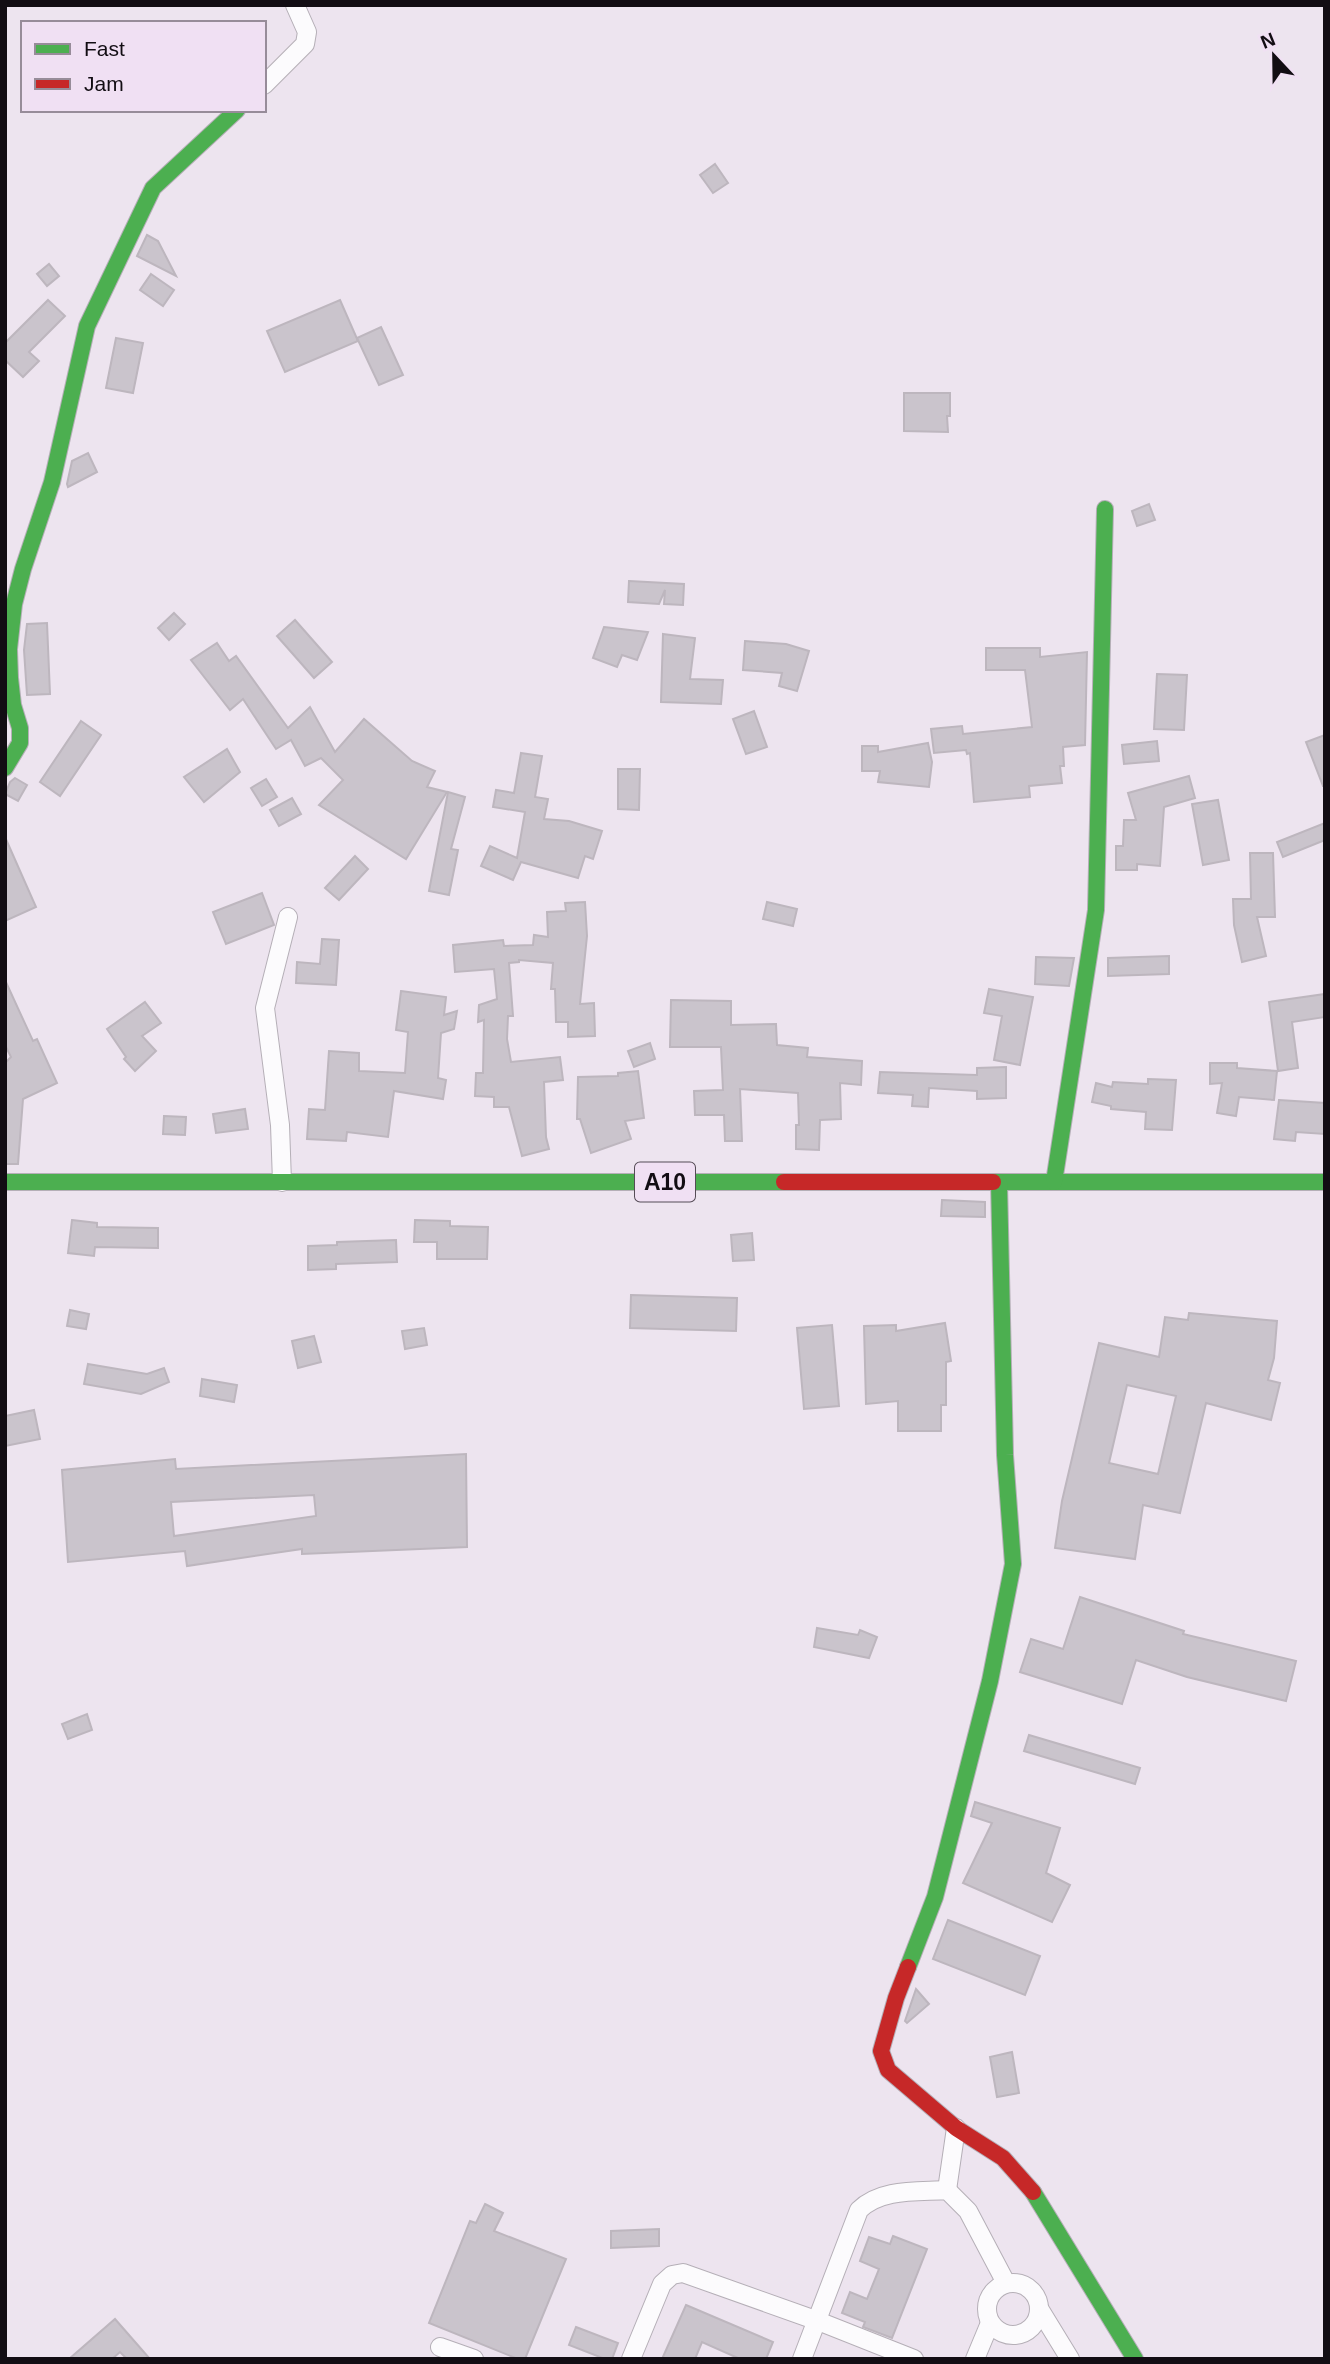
<svg xmlns="http://www.w3.org/2000/svg" width="1330" height="2364" viewBox="0 0 1330 2364" font-family="Arial,sans-serif">
	<rect width="100%" height="100%" fill="#ede4ef"/>
	<g fill="#cac4cc" stroke="#bdb6be" stroke-width="2" fill-rule="evenodd">
		<path d="M715 164 728 183 713 193 700 175Z"/>
		<path d="M147 235 158 241 176 276 137 256Z"/>
		<path d="M49 264 59 276 47 286 37 274Z"/>
		<path d="M151 274 174 290 163 306 140 290Z"/>
		<path d="M48 300 65 316 29 352 39 361 23 377 5 360V343Z"/>
		<path d="M340 300 358 341 285 372 267 331Z"/>
		<path d="M381 327 403 375 379 385 357 338Z"/>
		<path d="M116 338 143 343 133 393 106 388Z"/>
		<path d="M904 393H950V416H947L948 432 904 431Z"/>
		<path d="M88 453 97 472 68 487 67 484 72 461Z"/>
		<path d="M1149 504 1155 520 1137 526 1132 511Z"/>
		<path d="M629 581 684 584 683 605 664 604 665 590 659 604 628 602Z"/>
		<path d="M174 613 185 624 169 640 158 628Z"/>
		<path d="M295 620 332 662 314 678 277 636Z"/>
		<path d="M47 623 50 694 27 695 24 650 27 624Z"/>
		<path d="M604 627 648 632 637 660 622 655 617 667 593 658Z"/>
		<path d="M663 634 695 638 690 679 723 680 721 704 661 702Z"/>
		<path d="M745 641 786 644 809 651 797 691 779 686 782 673 743 670Z"/>
		<path d="M217 643 229 661 236 656 288 728 310 707 335 752 364 719 412 761 435 771 427 787 447 792 406 859 319 805 343 780 321 758 305 766 291 740 276 749 243 699 230 710 191 660Z"/>
		<path d="M986 648H1040V657L1087 652 1085 745 1063 747 1064 766H1060L1062 783 1029 786 1030 797 974 802 970 753 967 754 966 750 934 753 931 729 962 726 963 734 1032 727 1025 670H986Z"/>
		<path d="M1157 674 1187 675 1184 730 1154 729Z"/>
		<path d="M754 711 767 747 746 754 733 719Z"/>
		<path d="M81 721 101 735 60 796 40 782Z"/>
		<path d="M1325 735V786H1323L1306 742Z"/>
		<path d="M1157 741 1159 761 1124 764 1122 745Z"/>
		<path d="M928 743 932 762 929 787 878 782 880 771H862V746H878V752Z"/>
		<path d="M227 749 240 772 204 802 184 777Z"/>
		<path d="M521 753 542 756 535 797 548 799 544 819 569 821 602 831 593 859 585 856 578 878 521 862 513 880 481 866 490 846 517 858 525 812 493 807 496 790 514 793Z"/>
		<path d="M618 769H640L639 810 618 809Z"/>
		<path d="M1189 776 1195 798 1164 807 1160 866 1137 864V870H1116V846H1123L1124 820H1136L1128 793Z"/>
		<path d="M15 778 27 785 18 801 5 794 10 782Z"/>
		<path d="M266 779 277 797 262 806 251 788Z"/>
		<path d="M448 792 465 797 451 849 458 850 449 895 429 891Z"/>
		<path d="M292 798 301 814 279 826 270 810Z"/>
		<path d="M1218 800 1229 860 1203 865 1192 804Z"/>
		<path d="M1325 823V840L1283 857 1277 842Z"/>
		<path d="M5 837 36 907 5 921Z"/>
		<path d="M1250 853H1273L1275 917H1257L1266 956 1242 962 1234 925 1233 899H1251Z"/>
		<path d="M355 856 368 869 339 900 325 888Z"/>
		<path d="M262 893 274 925 226 944 213 912Z"/>
		<path d="M585 902 587 936 580 1004 594 1003 595 1036 568 1037V1022H556L555 989H551L553 963 519 960V962L509 963 513 1016H508L507 1039 511 1062 560 1057 563 1080 544 1082 546 1137 549 1149 522 1156 509 1107H494V1097L475 1096 476 1073H483L484 1020 478 1022 479 1005 497 999 494 969 455 972 453 945 503 940 504 946 533 945 534 935 548 937 547 912 566 911 565 903Z"/>
		<path d="M767 902 797 909 793 926 763 919Z"/>
		<path d="M322 939 339 940 336 985 296 983 297 962 320 964Z"/>
		<path d="M1169 956V974L1108 976V958Z"/>
		<path d="M1036 957 1074 958 1069 986 1035 984Z"/>
		<path d="M5 980 33 1041 37 1039 57 1083 23 1099 18 1164H5V1063L11 1057 5 1045Z"/>
		<path d="M989 989 1033 997 1020 1065 994 1060 1002 1016 984 1013Z"/>
		<path d="M401 991 446 997 444 1015 457 1011 454 1029 441 1033 438 1078 446 1080 443 1099 394 1091 388 1137 347 1132 346 1141 307 1139 309 1109 325 1110 329 1051 359 1053V1071L405 1073 408 1032 396 1030Z"/>
		<path d="M1325 994V1017L1292 1022 1298 1068 1278 1071 1269 1002Z"/>
		<path d="M671 1000 731 1001V1025L776 1024 777 1045 808 1048 807 1057 862 1061 861 1085 840 1083 841 1119 820 1120 819 1150 796 1149V1125H799L798 1093 740 1089 742 1141H725L724 1115H695L694 1091 723 1090 721 1047H670Z"/>
		<path d="M145 1002 161 1023 142 1036 156 1051 135 1071 124 1059 126 1057 107 1029Z"/>
		<path d="M650 1043 655 1059 634 1067 628 1051Z"/>
		<path d="M1210 1063H1237V1068L1277 1071 1274 1100 1239 1097 1236 1116 1217 1113 1222 1083 1210 1084Z"/>
		<path d="M1006 1067V1098L977 1099V1091L929 1088 928 1107 912 1106 913 1095 878 1093 880 1072 977 1075V1068Z"/>
		<path d="M638 1071 644 1118 625 1121 631 1139 591 1153 580 1119H577L578 1077 618 1076V1073Z"/>
		<path d="M1148 1079 1176 1080 1172 1130 1145 1129 1146 1112 1111 1109V1106L1092 1102 1096 1083 1112 1087 1113 1082 1148 1084Z"/>
		<path d="M1279 1100 1325 1103V1134L1296 1132 1295 1141 1274 1139Z"/>
		<path d="M245 1109 248 1129 216 1133 213 1114Z"/>
		<path d="M164 1116 186 1117 185 1135 163 1134Z"/>
		<path d="M942 1200 985 1202V1217L941 1216Z"/>
		<path d="M72 1220 97 1223V1227L158 1228V1248L95 1247 94 1256 68 1253Z"/>
		<path d="M415 1220 450 1221V1226L488 1227 487 1259H437V1242H414Z"/>
		<path d="M752 1233 754 1260 733 1261 731 1235Z"/>
		<path d="M396 1240 397 1262 336 1264V1269L308 1270V1246L337 1245V1242Z"/>
		<path d="M631 1295 737 1298 736 1331 630 1328Z"/>
		<path d="M70 1310 89 1314 86 1329 67 1326Z"/>
		<path d="M1189 1313 1277 1321 1274 1358 1268 1380 1280 1383 1271 1420 1206 1403 1180 1513 1143 1505 1135 1559 1055 1548 1062 1501 1099 1343 1159 1357 1165 1317 1188 1320ZM1127 1385 1176 1396 1158 1474 1109 1463Z"/>
		<path d="M945 1323 951 1361 946 1362V1405H941V1431H898V1401L866 1404 864 1326 896 1325V1331Z"/>
		<path d="M832 1325 839 1406 804 1409 797 1328Z"/>
		<path d="M424 1328 427 1345 405 1349 402 1331Z"/>
		<path d="M314 1336 321 1362 298 1368 292 1341Z"/>
		<path d="M88 1364 147 1374 164 1368 169 1382 141 1394 84 1384Z"/>
		<path d="M202 1379 237 1385 234 1402 200 1396Z"/>
		<path d="M34 1410 40 1439 5 1446V1416Z"/>
		<path d="M466 1454 467 1547 302 1554V1549L187 1566 185 1551 68 1562 62 1470 175 1459 176 1469ZM314 1495 316 1516 174 1536 171 1502Z"/>
		<path d="M1080 1597 1184 1631 1183 1634 1296 1661 1286 1701 1187 1677 1136 1660 1122 1704 1020 1672 1031 1639 1063 1649Z"/>
		<path d="M817 1628 858 1635 860 1630 877 1637 869 1658 814 1647Z"/>
		<path d="M87 1714 92 1730 68 1739 62 1724Z"/>
		<path d="M1029 1735 1140 1768 1135 1784 1024 1751Z"/>
		<path d="M975 1802 1060 1828 1046 1873 1070 1885 1052 1922 963 1883 992 1823 971 1816Z"/>
		<path d="M948 1920 1040 1956 1025 1995 933 1959Z"/>
		<path d="M916 1989 929 2004 907 2023 905 2021Z"/>
		<path d="M1012 2052 1019 2093 997 2097 990 2057Z"/>
		<path d="M485 2204 503 2213 494 2231 566 2259 525 2359H518L429 2323 470 2221 476 2223Z"/>
		<path d="M659 2229V2246L611 2248V2231Z"/>
		<path d="M893 2236 927 2249 892 2338 863 2327 865 2322 842 2313 850 2292 867 2299 879 2269 860 2261 869 2237 890 2244Z"/>
		<path d="M686 2305 773 2342 766 2359H740L702 2342 695 2359H662Z"/>
		<path d="M115 2319 150 2359H127L120 2352 112 2359H69Z"/>
		<path d="M576 2327 618 2343 612 2359H605L569 2345Z"/>
	</g>
	<g fill="none" stroke-linecap="round" stroke-linejoin="round">
		<g stroke="#b5afb7" stroke-width="20">
			<g id="street">
				<path d="M264 85 305 44 307 32 295 5"/>
				<path d="M282 1182 280 1125 265 1008 288 917"/>
				<path d="M947 2190 956 2128"/>
				<circle cx="1013" cy="2309" r="26"/>
				<path d="M1040 2310 1070 2359"/>
				<path d="M440 2347 474 2359"/>
				<path d="M631 2359 662 2284 672 2275 683 2273 818 2321 914 2359"/>
				<path d="M802 2359 859 2210C881 2188 918 2192 947 2190L968 2211 1006 2283"/>
				<path d="M975 2359 990 2323"/>
			</g>
		</g>
		<g stroke="#b5afb7" stroke-width="18">
			<g id="fast">
				<path d="M5 768 20 743V728L13 705 10 678 9 649 14 604 23 569 52 482 87 326 153 188 237 110"/>
				<path d="M5 1182H784"/>
				<path d="M993 1182H1325"/>
				<path d="M1054 1182 1096 910 1105 509"/>
				<path d="M908 1967 935 1897 990 1681 1013 1564 1005 1455 999 1182"/>
				<path d="M1033 2192 1135 2359"/>
			</g>
		</g>
		<g stroke="#b5afb7" stroke-width="18">
			<g id="jam">
				<path d="M784 1182H993"/>
				<path d="M908 1967 896 1998 881 2051 888 2070 956 2128 1003 2158 1033 2192"/>
			</g>
		</g>
		<use href="#street" stroke="#fcfbfd" stroke-width="18"/>
		<use href="#fast" stroke="#4caf50" stroke-width="16"/>
		<use href="#jam" stroke="#c62828" stroke-width="16"/>
	</g>
	<g text-anchor="middle" dominant-baseline="central" stroke-width="6" stroke-linejoin="round" paint-order="stroke">
		<rect fill="#f0e0f3" stroke="#554c56" stroke-width="2" x="635" y="1162.5" width="60" height="39" rx="5"/>
		<g font-size="23" font-weight="bold" fill="#120d13">
			<text x="665" y="1182">A10</text>
		</g>
	</g>
	<rect width="1330" height="2364" fill="none" stroke="#120d13" stroke-width="14"/>
	<rect x="21" y="21" width="245" height="91" fill="#f0e0f3" stroke="#978c99" stroke-width="2"/>
	<rect x="35" y="44" width="35" height="10" fill="#4caf50" stroke="#978c99" stroke-width="2"/>
	<text x="84" y="56" font-size="21" fill="#120d13">Fast</text>
	<rect x="35" y="79" width="35" height="10" fill="#c62828" stroke="#978c99" stroke-width="2"/>
	<text x="84" y="91" font-size="21" fill="#120d13">Jam</text>
	<g transform="translate(1274 56) rotate(338)" stroke="#f0e0f3" stroke-width="5" paint-order="stroke">
	<path d="M0-5L12 26L0 18L-12 26Z" fill="#120d13"/>
	<text y="-10" font-size="19" font-weight="bold" text-anchor="middle" fill="#120d13">N</text>
	</g>
</svg>
